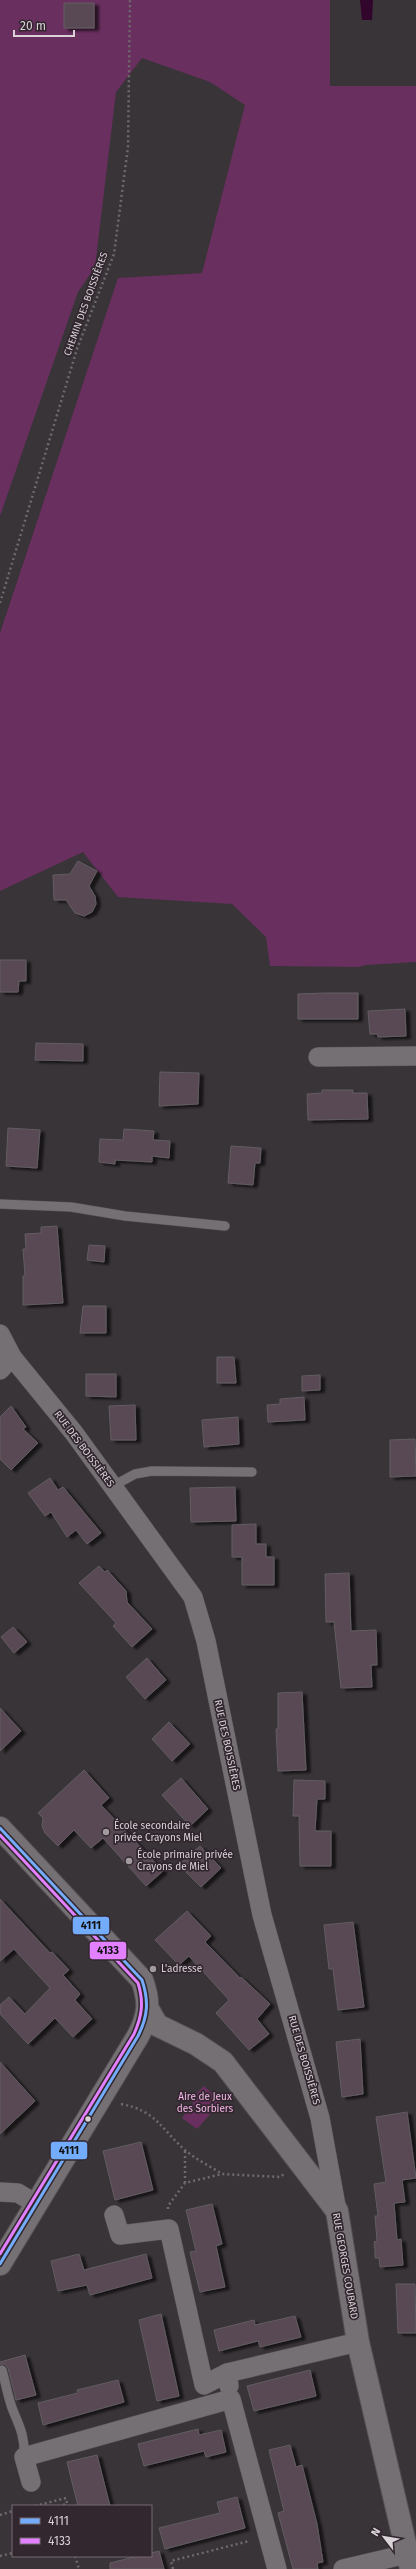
<svg xmlns="http://www.w3.org/2000/svg" width="416" height="2569" viewBox="0 0 416 2569" font-family="'Fira Sans',sans-serif">
	<defs>
		<filter id="shadow"><feDropShadow dx="4.5" dy="2.5" stdDeviation="1" flood-color="#0009"/></filter>
	</defs>
	<rect width="100%" height="100%" fill="#393438"/>
	<g fill="#692f5f">
		<path d="M0 0H330V86H416V962L366 965 359 967 270 966 266 937 232 904 118 897 83 852 0 891V633L118 278 202 273 245 105 210 82 142 58 116 92 95 267 78 292 0 516Z"/>
		<path d="M204 2086 221 2102 197 2129 182 2118 193 2103 192 2098Z"/>
	</g>
	<path fill="#32052c" d="M373 0 372 20H362L360 0Z"/>
	<g fill="#584855" stroke="#625d61" filter="url(#shadow)">
		<rect x="64" y="3" width="30" height="25"/>
		<path d="M78 861 97 871 89 886 95 896 96 904 92 912 84 916 75 913 66 900H54L53 875 70 874Z"/>
		<path d="M0 960H26V981H19L18 992H0Z"/>
		<path d="M324 993H358V1019H298V994Z"/>
		<path d="M405 1009 406 1036 378 1037 377 1034H370L368 1011Z"/>
		<path d="M36 1043 83 1044V1061L35 1060Z"/>
		<path d="M160 1072 199 1073 198 1104 159 1106Z"/>
		<path d="M322 1090H353V1093H367L368 1119 308 1120 307 1094 322 1093Z"/>
		<path d="M8 1128 40 1130 37 1168 6 1166Z"/>
		<path d="M124 1129 154 1131 153 1140 170 1141 169 1158 152 1156V1162L115 1160V1164L99 1162 100 1139 123 1140Z"/>
		<path d="M231 1146 261 1148 260 1163H255L253 1185 228 1183Z"/>
		<path d="M57 1226 63 1303 23 1305V1276H25L23 1249H26L25 1234 41 1233V1227Z"/>
		<path d="M89 1245 105 1246 104 1262 87 1260Z"/>
		<path d="M83 1306H106V1333H80Z"/>
		<path d="M217 1357H234L236 1383H217Z"/>
		<path d="M86 1374H116V1397L86 1396Z"/>
		<path d="M320 1375V1390L302 1391V1376Z"/>
		<path d="M304 1397 305 1420 268 1422 267 1405 280 1404V1399Z"/>
		<path d="M135 1405 136 1440H111L109 1406Z"/>
		<path d="M11 1406 26 1427 23 1429 38 1443 11 1470 0 1459V1417Z"/>
		<path d="M238 1417 239 1444 204 1447 202 1420Z"/>
		<path d="M415 1439 416 1476 390 1477V1440Z"/>
		<path d="M50 1478 58 1490 63 1487 101 1533 87 1544 76 1530 67 1537 51 1512 45 1516 28 1493Z"/>
		<path d="M235 1487 236 1521 191 1522 190 1488Z"/>
		<path d="M256 1524V1544H266V1557H274V1585H242V1557H232V1525Z"/>
		<path d="M99 1566 105 1572 107 1570 126 1591 127 1602 152 1629 132 1647 113 1626 116 1623 79 1583Z"/>
		<path d="M349 1573 351 1631 376 1630 377 1665H371L372 1687 341 1688 334 1622H326L325 1574Z"/>
		<path d="M13 1627 27 1642 14 1653 1 1637Z"/>
		<path d="M147 1658 166 1680 145 1699 126 1677Z"/>
		<path d="M302 1692 306 1770 278 1771 276 1729H278V1693Z"/>
		<path d="M0 1708 21 1731 0 1751Z"/>
		<path d="M169 1722 190 1744 172 1761 152 1739Z"/>
		<path d="M84 1770 109 1798 101 1805 163 1871 146 1886 103 1838 91 1848 74 1830 58 1846 45 1833 42 1826 43 1818 38 1813Z"/>
		<path d="M181 1778 208 1809 190 1826 162 1795Z"/>
		<path d="M294 1780 325 1781V1799H317L315 1831H331V1866H300L299 1816H293Z"/>
		<path d="M200 1846 221 1868 201 1887 179 1865Z"/>
		<path d="M0 1899 50 1953 52 1952 69 1970 63 1975 80 1994 75 2000 92 2019 73 2037 55 2018 28 2044 0 2014V2005L9 1997 25 2014 50 1988 14 1949 0 1961Z"/>
		<path d="M187 1911 211 1936 205 1942 240 1978 241 1977 270 2004 257 2019 269 2034 249 2050 216 2013 229 2000 189 1956 179 1965 155 1940Z"/>
		<path d="M353 1922 364 2007 338 2010 333 1969H329L324 1925Z"/>
		<path d="M360 2039 363 2094 342 2097 336 2042Z"/>
		<path d="M0 2062 35 2101 0 2134Z"/>
		<path d="M407 2112 416 2178 402 2180 405 2202 394 2203 397 2240 401 2239 403 2265 380 2267 379 2258H375V2251L374 2242 377 2241 375 2216H378L374 2184 386 2182 376 2117Z"/>
		<path d="M141 2142 153 2190 115 2200 103 2151Z"/>
		<path d="M212 2204 222 2244 216 2246 225 2287 200 2292 190 2252 196 2251 186 2210Z"/>
		<path d="M79 2254 84 2270 146 2254 152 2278 90 2295 87 2285 58 2291 51 2261Z"/>
		<path d="M396 2284H415L416 2333H398Z"/>
		<path d="M161 2314 179 2396 157 2401 139 2320Z"/>
		<path d="M295 2316 301 2337 260 2347 258 2341 219 2351 214 2330 254 2320 255 2325Z"/>
		<path d="M25 2355 36 2395 16 2400 8 2368 4 2364H0V2362Z"/>
		<path d="M310 2370 316 2396 254 2411 247 2386Z"/>
		<path d="M118 2380 124 2402 43 2425 38 2403 78 2393 77 2390Z"/>
		<path d="M198 2429 199 2435 221 2430 226 2452 206 2457 204 2451 144 2466 138 2444Z"/>
		<path d="M290 2445 296 2467 302 2465 317 2524 323 2562 317 2563 318 2569H293L278 2513 284 2511 269 2450Z"/>
		<path d="M97 2455 110 2506H78L67 2462Z"/>
		<path d="M237 2497 245 2528 165 2549 159 2528 220 2513 217 2502Z"/>
		<path d="M159 2551 164 2569H110V2563L138 2556H151V2553Z"/>
	</g>
	<g fill="none" stroke-linecap="round" stroke-linejoin="round">
		<g stroke="#555054" stroke-width="10">
			<g id="service">
				<path d="M0 1204 71 1207 125 1216 225 1226"/>
				<path d="M113 1486 135 1474 152 1471 252 1472"/>
				<path d="M2 2370C6 2384 8 2399 14 2413 21 2429 25 2439 24 2457"/>
			</g>
		</g>
		<g stroke="#555054" stroke-width="20">
			<g id="minor">
				<path d="M318 1057 416 1056"/>
				<path d="M0 1334 12 1357 74 1433 193 1597 206 1641 262 1915 320 2118 337 2211"/>
				<path d="M0 1370 12 1357"/>
				<path d="M0 2192 18 2193 36 2204"/>
				<path d="M114 2215 120 2235 169 2229 204 2385 227 2373"/>
				<path d="M229 2386 227 2373 358 2342"/>
				<path d="M31 2482 24 2457 231 2399 277 2569"/>
				<path d="M343 2569 407 2554"/>
			</g>
		</g>
		<g stroke="#555054" stroke-width="24">
			<g id="tertiary">
				<path d="M0 1828 142 1980C150 2002 149 2015 138 2036L0 2264"/>
				<path d="M149 2011 157 2025 196 2044 223 2062 337 2211 358 2342 411 2569"/>
			</g>
		</g>
		<g stroke="#6e6a6d" stroke-width="2.5" stroke-dasharray="2 3" stroke-linecap="butt">
			<path d="M0 603 77 349 114 254 128 147 130 0"/>
			<path d="M121 2104C157 2111 161 2129 185 2150 195 2159 210 2166 222 2174"/>
			<path d="M185 2151V2183"/>
			<path d="M168 2209V2206L185 2183 222 2174 280 2177 284 2174"/>
			<path d="M35 2506 66 2498 67 2504 60 2506"/>
			<path d="M0 2515 13 2511"/>
			<path d="M0 2556 13 2553"/>
			<path d="M75 2556 79 2569"/>
			<path d="M173 2569 171 2561 249 2541"/>
		</g>
		<use href="#service" stroke="#747074" stroke-width="9"/>
		<use href="#minor" stroke="#747074" stroke-width="19"/>
		<use href="#tertiary" stroke="#747074" stroke-width="22"/>
		<g stroke="#32272f" stroke-width="6">
			<path id="bus-1" d="M0 1828 142 1980C149 2001 148 2016 138 2036L0 2264"/>
		</g>
		<g stroke="#32272f" stroke-width="6">
			<path id="bus-2" d="M0 1835 138 1983C144 2002 142 2016 134 2034L0 2254"/>
		</g>
		<use href="#bus-1" stroke="#73acfa" stroke-width="3"/>
		<use href="#bus-2" stroke="#e280ff" stroke-width="3"/>
	</g>
	<g fill="#a19b9f" stroke="#32272f" stroke-width="1.5">
		<circle cx="106" cy="1832" r="4"/>
		<circle cx="129" cy="1861" r="4"/>
		<circle cx="153" cy="1969" r="4"/>
	</g>
	<circle fill="#d9d2d7" stroke="#32272f" stroke-width="1.5" cx="88" cy="2119" r="3.5"/>
	<g text-anchor="middle" dominant-baseline="central" stroke-width="3.5" stroke-linejoin="round" paint-order="stroke">
		<g font-size="10" fill="#d9d2d7" stroke="#32272f">
			<text transform="translate(86 304) rotate(-70)">CHEMIN DES BOISSIÈRES</text>
			<text transform="translate(84 1449) rotate(53)">RUE DES BOISSIÈRES</text>
			<text transform="translate(227 1745) rotate(78)">RUE DES BOISSIÈRES</text>
			<text transform="translate(304 2060) rotate(74)">RUE DES BOISSIÈRES</text>
			<text transform="translate(345 2266) rotate(80)">RUE GEORGES COUBARD</text>
		</g>
		<g font-size="10" fill="#d9d2d7" stroke="#32272f" text-anchor="start">
			<text x="114" y="1826">École secondaire<tspan x="114" dy="12">privée Crayons Miel</tspan></text>
			<text x="137" y="1855">École primaire privée<tspan x="137" dy="12">Crayons de Miel</tspan></text>
			<text x="161" y="1969">L'adresse</text>
		</g>
		<g font-size="10" fill="#f4b7e7" stroke="#32272f">
			<text x="205" y="2097">Aire de Jeux<tspan x="205" dy="12">des Sorbiers</tspan></text>
		</g>
	</g>
	<g stroke="#32272f" stroke-width="1.5">
		<rect x="72" y="1916" width="38" height="19" rx="4" fill="#73acfa"/>
		<rect x="89" y="1941" width="38" height="19" rx="4" fill="#e280ff"/>
		<rect x="50" y="2141" width="38" height="19" rx="4" fill="#73acfa"/>
	</g>
	<g font-size="11" text-anchor="middle" font-weight="bold" fill="#111">
		<text x="91" y="1929">4111</text>
		<text x="108" y="1954">4133</text>
		<text x="69" y="2154">4111</text>
	</g>
	<rect x="12" y="2505" width="140" height="52" fill="#32272f" stroke="#756b72"/>
	<rect x="20" y="2518" width="20" height="6" fill="#73acfa" stroke="#756b72"/>
	<text x="48" y="2525" font-size="12" fill="#d9d2d7">4111</text>
	<rect x="20" y="2538" width="20" height="6" fill="#e280ff" stroke="#756b72"/>
	<text x="48" y="2545" font-size="12" fill="#d9d2d7">4133</text>
	<g transform="translate(384 2537) rotate(301)" stroke="#32272f" stroke-width="3" paint-order="stroke">
	<path d="M0-3L7 15L0 10L-7 15Z" fill="#d9d2d7"/>
	<text y="-6" font-size="11" font-weight="bold" text-anchor="middle" fill="#d9d2d7">N</text>
	</g>
	<path d="M14 30v6h60v-6" fill="none" stroke="#d9d2d7" stroke-width="2"/>
	<text x="20" y="30" font-size="12" fill="#d9d2d7" stroke="#32272f" stroke-width="3" paint-order="stroke">20 m</text>
</svg>
